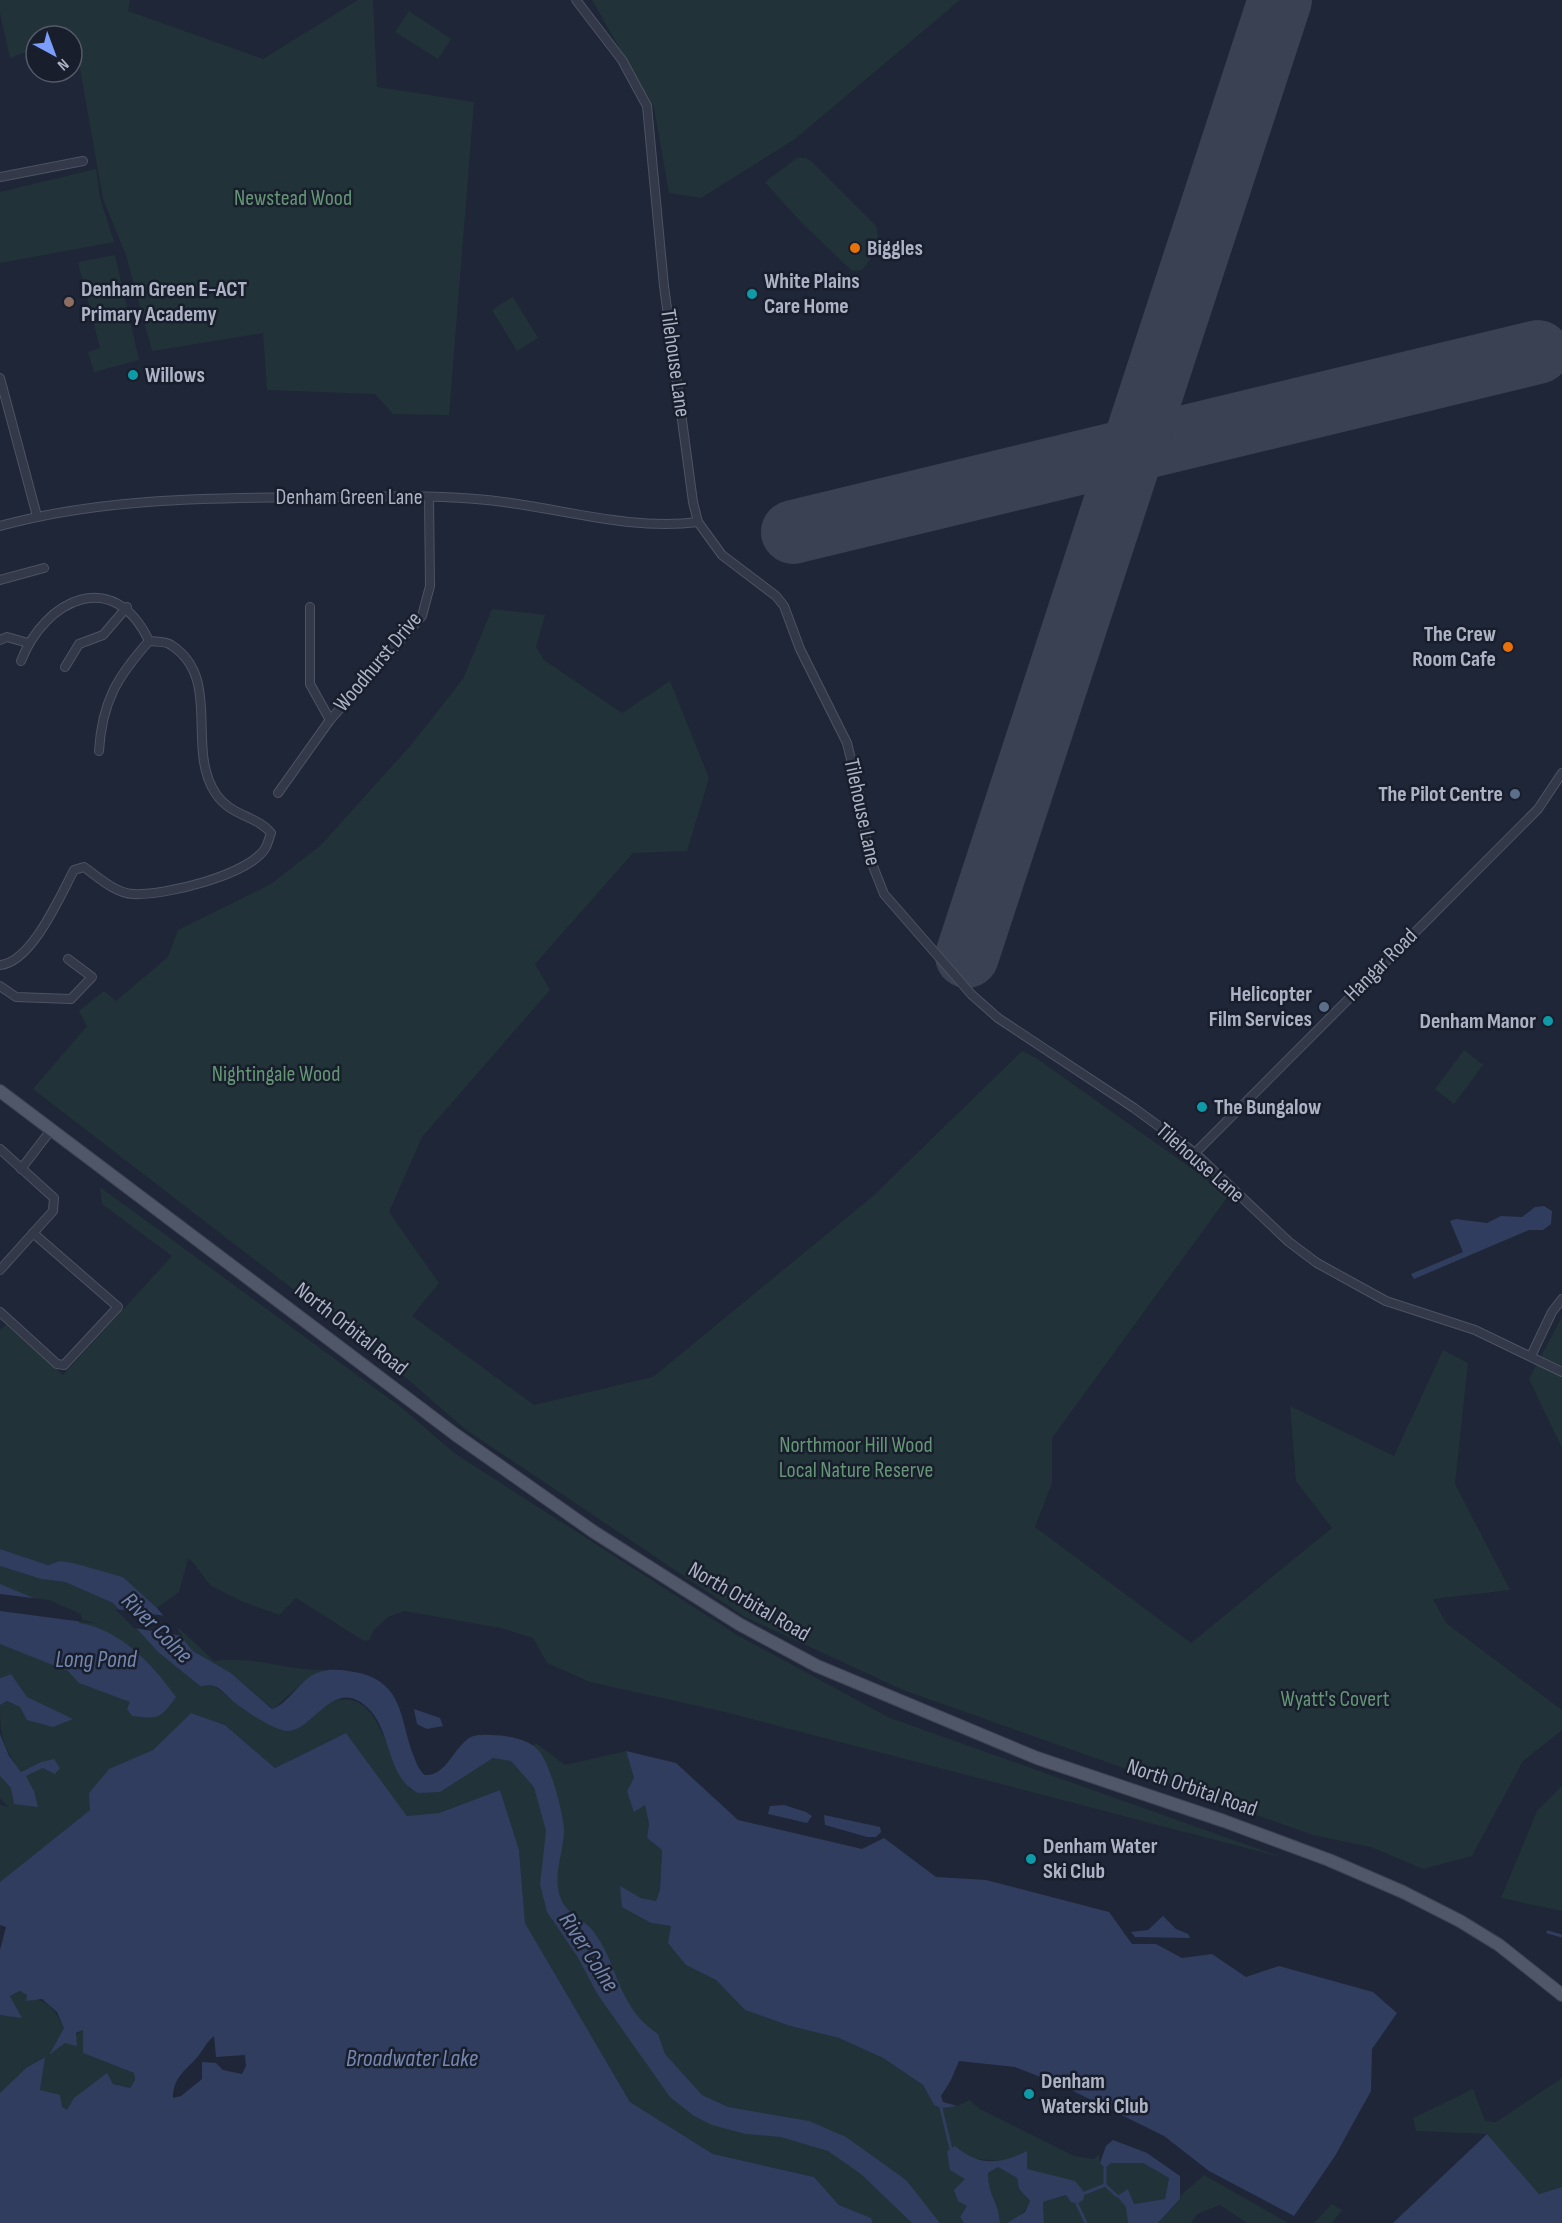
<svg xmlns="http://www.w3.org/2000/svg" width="1562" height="2223" viewBox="0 0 1562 2223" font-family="'Sofia Sans Condensed',sans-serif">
	<rect width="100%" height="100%" fill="#1f2637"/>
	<g fill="#213338">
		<path d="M0 0H130L128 11 263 59 358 0H373L377 87 474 102 449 415 393 414 375 394 267 390 263 333 152 351 126 255 103 199 74 34 36 36V48L10 58 0 13Z"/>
		<path d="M592 0H960L795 139 701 198 669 193 654 108Z"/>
		<path d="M409 11 451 39 438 59 395 32Z"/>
		<path d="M797 158H806L811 161 876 226 880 246 862 270 852 271 800 221 765 182Z"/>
		<path d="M96 169 100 198 114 242 0 263V192Z"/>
		<path d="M115 255 139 360 94 372 88 352 100 348 78 262Z"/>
		<path d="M513 297 538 338 517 351 492 310Z"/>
		<path d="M492 609 545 615 536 647 544 660 622 713 670 681 709 778 687 851 633 853 535 964 550 990 422 1137 389 1212 439 1283 412 1316 534 1405 653 1377 872 1197 1022 1051 1036 1058 1229 1195 1052 1438V1483L1035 1527 1191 1643 1332 1528 1296 1481 1290 1406 1394 1456 1443 1350 1468 1363 1455 1484 1510 1590 1433 1599 1446 1623 1562 1710V1730L1523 1761 1472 1856 1423 1869 1371 1847 1313 1835 903 1690 745 1617 465 1429 389 1363 33 1089 87 1026 79 1011 104 991 116 1001 168 957 178 930 271 884 321 845 411 745 463 679Z"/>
		<path d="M1464 1050 1483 1065 1454 1104 1435 1089Z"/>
		<path d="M100 1187 402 1408 454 1453 737 1635 890 1718 1281 1857 725 1712 590 1682 547 1663 533 1638 501 1628 404 1611 388 1617 374 1630 369 1640 364 1641 296 1598 279 1615 241 1601 210 1585 192 1561 188 1559 179 1592 157 1608 123 1577 60 1561 48 1565 0 1549V1330L6 1325 63 1375 172 1256 102 1204Z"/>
		<path d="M1562 1317V1448L1529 1379Z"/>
		<path d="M0 1566 41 1579 65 1582 113 1603 158 1652 200 1686H214L250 1713 325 1704C363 1689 373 1714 387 1743 395 1758 403 1774 410 1790L440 1792 481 1763 532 1745 537 1744 565 1765 626 1751 634 1778V1812L645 1805 649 1824 647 1838 662 1850 660 1890 656 1901 641 1898 621 1887 651 1923 671 1926 686 1965 716 1980 745 2010 790 2026 839 2038 883 2058 923 2085 934 2105 957 2106 970 2100 980 2109 1074 2156 1094 2159 1099 2154 1100 2163H1143L1169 2178 1165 2199 1134 2204 1128 2189V2223H1044L1043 2202 1067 2195 1075 2182 1027 2169V2152L1007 2162 969 2158 965 2179 968 2206 960 2217 964 2223H873L871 2218 839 2205 814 2177 713 2154 630 2102 525 1923 519 1850 500 1790 439 1813 407 1816 346 1733 275 1768 225 1725 191 1713 153 1750 110 1769 90 1810 0 1882V1805L9 1807 0 1798V1776L11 1788 34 1791 26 1776 43 1768 48 1770 41 1762 21 1772C3 1748 0 1735 0 1705L7 1701 20 1707 27 1697 11 1674 0 1678Z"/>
		<path d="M173 1629H180L214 1661C251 1655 288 1671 325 1670L306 1680 273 1709 231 1673 193 1651Z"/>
		<path d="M1562 1786V1911L1501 1898 1537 1811Z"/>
		<path d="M21 1991C44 2005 51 1999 64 2028L50 2053 83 2030V2053L134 2073 135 2080 130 2088 113 2084 67 2111 40 2090 44 2057 26 2068 0 2093V2015L21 2017 10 1996Z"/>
		<path d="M1562 2078V2187L1539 2194 1487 2134 1416 2131 1413 2118 1473 2089 1485 2121 1496 2122Z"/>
		<path d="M998 2167 1017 2178 1019 2189 1030 2201C1025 2214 1014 2223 1000 2223 999 2202 988 2196 988 2173Z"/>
		<path d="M1204 2175 1288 2223H1247L1220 2205 1197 2214 1191 2223H1158L1180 2200 1181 2195Z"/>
		<path d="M1332 2204 1342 2210 1332 2223H1314Z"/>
	</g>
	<g fill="#303d5e" fill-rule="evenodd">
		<path d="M1544 1206 1552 1211 1551 1224 1543 1230H1529L1414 1279 1411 1274 1463 1252 1450 1221 1456 1219 1487 1223 1501 1216 1522 1217 1535 1207Z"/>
		<path d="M0 1549 48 1565 60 1561 73 1563 123 1577 157 1608 193 1651 231 1673 272 1709C291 1703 300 1676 323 1671 335 1668 348 1671 360 1673 402 1684 400 1716 412 1752 416 1761 418 1770 425 1775 446 1776 453 1749 469 1738 477 1733 496 1735 505 1736 516 1738 530 1741 538 1750 549 1760 565 1817 564 1832 563 1854 552 1878 561 1899 567 1914 584 1919 593 1931 619 1964 616 2006 658 2034L665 2054 702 2095 728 2107 809 2121 846 2137 906 2180 940 2223H912L861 2174 828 2151 781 2137 746 2134 712 2125 694 2116 670 2097 598 1995 577 1956 547 1912 540 1884 546 1831 534 1787 511 1761 493 1758 440 1792 418 1793C386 1777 392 1731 368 1708 334 1675 314 1730 288 1731 275 1731 246 1711 235 1703 229 1698 221 1688 214 1686 210 1685 204 1686 200 1686L158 1652 113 1603 65 1582 41 1579 0 1566Z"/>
		<path d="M0 1584 79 1617V1623C120 1629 153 1665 176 1697 160 1719 159 1719 132 1716L127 1709 130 1702 79 1683 68 1671 0 1644Z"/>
		<path d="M11 1674 27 1697 73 1719 53 1727 27 1720 20 1707 7 1701 0 1705V1678Z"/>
		<path d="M414 1709 440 1718 443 1726 427 1729 417 1724Z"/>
		<path d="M191 1713 225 1725 275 1768 346 1733 407 1816 439 1813 500 1790 519 1850 525 1923 630 2102 713 2154 814 2177 839 2205 871 2218 873 2223H0V2093L26 2068 45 2057 40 2090 60 2095 62 2107 67 2110 74 2098 107 2073 113 2084 130 2088 135 2080 134 2073 83 2053V2030L76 2033 77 2046 65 2043 49 2055 64 2028 57 2012 42 1999 26 2001 27 1995 20 1991 10 1996 22 2018 0 2015V1950L6 1927 0 1925V1882L90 1810 89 1793 109 1769 153 1750ZM214 2036 216 2057 245 2055 246 2066 242 2074 223 2070 216 2063 202 2062V2079L181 2096 173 2098C173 2076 187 2070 199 2055 204 2048 207 2042 214 2036Z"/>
		<path d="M0 1734 9 1756 21 1772 41 1762 54 1759 60 1768 55 1774 43 1768 26 1776 34 1791 38 1807 14 1804 11 1788 0 1776Z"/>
		<path d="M626 1751 676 1763 738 1820 862 1849 884 1838 936 1877 986 1880 1109 1912 1132 1944H1156L1182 1958 1212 1954 1246 1977 1279 1966 1373 1992 1397 2013 1372 2049 1371 2091 1335 2156 1294 2216 1209 2171 1164 2136 1061 2085 1015 2067 959 2061 951 2080 941 2096 943 2102 957 2106 941 2108 934 2105 923 2085 883 2058 839 2038 790 2026 745 2010 716 1980 686 1965 668 1943 671 1926 651 1923 622 1907 620 1886 641 1898 656 1901 660 1890 662 1850 647 1838 649 1824 645 1805 634 1812 627 1791 634 1778Z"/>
		<path d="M784 1805 806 1812 812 1816 807 1823 768 1814 770 1806Z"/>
		<path d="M824 1815 880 1827 881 1832 876 1837H867L825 1825Z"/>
		<path d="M1163 1916 1176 1929 1188 1934 1190 1938 1135 1937 1131 1932 1148 1930Z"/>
		<path d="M1487 2134 1539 2194 1562 2187V2223H1393Z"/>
		<path d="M1113 2140 1147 2153 1180 2176V2199L1158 2223H1128L1126 2207 1117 2196 1128 2189 1134 2204 1165 2199 1169 2178 1143 2163H1111L1105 2168 1100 2163 1106 2146Z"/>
		<path d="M955 2146C978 2166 1000 2165 1027 2151V2169L1075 2181 1085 2193 1083 2200 1077 2204 1071 2202 1066 2195 1043 2202 1044 2223H1007L1025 2212 1030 2201 1019 2189 1017 2178 998 2167 988 2173C988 2196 999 2202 1000 2223H964L960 2217 967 2206 958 2201 954 2190 965 2179 950 2170 947 2151Z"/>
	</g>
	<g fill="#1f2637">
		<path d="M0 1594 49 1600 81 1614 82 1620 99 1624 0 1611Z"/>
		<path d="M115 1609 166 1616 183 1636 134 1628Z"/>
	</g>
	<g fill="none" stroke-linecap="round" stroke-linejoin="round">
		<g stroke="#303d5e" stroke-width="3">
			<path d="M1548 1932 1562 1936"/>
			<path d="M941 2108 951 2149"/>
			<path d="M1105 2168V2185L1117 2196"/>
			<path d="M1085 2193 1105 2185"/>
			<path d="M1077 2204 1086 2223"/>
		</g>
		<g stroke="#3a4153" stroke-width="64">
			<path d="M793 532 1538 352"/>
			<path d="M967 956 1280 0"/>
		</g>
		<g stroke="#4d5363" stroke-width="10">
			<g id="minor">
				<path d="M576 0 622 60 647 106 664 286 693 502 698 522 722 555 776 596 784 606 800 649 847 743 858 787 869 856 884 894 972 995 998 1018 1134 1108 1195 1153 1289 1242 1317 1263 1386 1301 1475 1330 1562 1372"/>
				<path d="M0 177 83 161"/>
				<path d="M0 378 37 516"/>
				<path d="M0 526C106 497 215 498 324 497 378 497 433 494 487 500 558 507 627 531 698 522"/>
				<path d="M0 580 44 568"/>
				<path d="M310 607V684L330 720"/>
				<path d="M0 640 7 637 28 643"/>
				<path d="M21 661C45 599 114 566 149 641"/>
				<path d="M65 667 79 644 103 635 127 607"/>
				<path d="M99 751C102 702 117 677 149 641"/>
				<path d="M278 793 330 720 422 616 430 586 429 497"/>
				<path d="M0 965C32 962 60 896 74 870L84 867C98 877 115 893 133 894 163 896 251 875 266 847 268 843 269 838 271 833 256 815 232 817 216 794 185 749 223 678 171 645 166 641 155 642 149 641"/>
				<path d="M0 986 16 997 71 999 92 977 68 959"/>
				<path d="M0 1149 54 1198 53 1211 0 1270"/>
				<path d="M1195 1153 1538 809 1562 773"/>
				<path d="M21 1169 51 1130"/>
				<path d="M0 1312 57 1364 64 1365 118 1307 33 1233"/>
				<path d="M1531 1356 1552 1312 1562 1299"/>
			</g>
		</g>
		<g stroke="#3c4251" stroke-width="14">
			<path id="primary" d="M0 1091 456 1435 594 1532 739 1624 817 1666 1037 1758 1224 1821 1329 1860 1403 1892 1460 1921 1499 1945 1562 1995"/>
		</g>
		<use href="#minor" stroke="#333948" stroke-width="8"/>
		<use href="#primary" stroke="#505768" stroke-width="12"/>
	</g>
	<g fill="#e8710a" stroke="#181e2c" stroke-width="2">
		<circle cx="855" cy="248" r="6"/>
		<circle cx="1508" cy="647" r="6"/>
	</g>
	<g fill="#0f9aa8" stroke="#181e2c" stroke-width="2">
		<circle cx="752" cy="294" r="6"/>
		<circle cx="133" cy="375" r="6"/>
		<circle cx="1548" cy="1021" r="6"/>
		<circle cx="1202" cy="1107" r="6"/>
		<circle cx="1031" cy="1859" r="6"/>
		<circle cx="1029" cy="2094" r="6"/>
	</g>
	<circle fill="#8d6e63" stroke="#181e2c" stroke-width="2" cx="69" cy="302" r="6"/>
	<g fill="#5c6f8a" stroke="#181e2c" stroke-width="2">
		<circle cx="1515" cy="794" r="6"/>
		<circle cx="1324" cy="1007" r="6"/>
	</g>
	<g text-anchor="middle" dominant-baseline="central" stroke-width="5" stroke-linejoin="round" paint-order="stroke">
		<g font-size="22" fill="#649675" stroke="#181e2c">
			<text x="293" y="198">Newstead Wood</text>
			<text x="276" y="1074">Nightingale Wood</text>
			<text x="856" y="1445">Northmoor Hill Wood<tspan x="856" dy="25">Local Nature Reserve</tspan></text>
			<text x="1335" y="1699">Wyatt's Covert</text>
		</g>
		<g font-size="22" font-weight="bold" fill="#adb3c5" stroke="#181e2c" text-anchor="start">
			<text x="867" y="248">Biggles</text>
			<text x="764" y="281">White Plains<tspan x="764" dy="25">Care Home</tspan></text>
			<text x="81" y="289">Denham Green E-ACT<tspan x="81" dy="25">Primary Academy</tspan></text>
			<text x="145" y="375">Willows</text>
			<text x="1496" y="634" text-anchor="end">The Crew<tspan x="1496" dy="25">Room Cafe</tspan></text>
			<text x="1503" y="794" text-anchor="end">The Pilot Centre</text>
			<text x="1312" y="994" text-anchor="end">Helicopter<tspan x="1312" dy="25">Film Services</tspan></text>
			<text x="1536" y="1021" text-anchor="end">Denham Manor</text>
			<text x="1214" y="1107">The Bungalow</text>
			<text x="1043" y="1846">Denham Water<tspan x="1043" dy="25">Ski Club</tspan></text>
			<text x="1041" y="2081">Denham<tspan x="1041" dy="25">Waterski Club</tspan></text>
		</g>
		<g font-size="22" fill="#adb3c5" stroke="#181e2c">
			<text transform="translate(675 363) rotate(82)">Tilehouse Lane</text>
			<text x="349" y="497">Denham Green Lane</text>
			<text transform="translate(378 662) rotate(-50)">Woodhurst Drive</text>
			<text transform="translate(862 812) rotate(78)">Tilehouse Lane</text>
			<text transform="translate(1381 965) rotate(-45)">Hangar Road</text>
			<text transform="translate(1200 1163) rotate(41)">Tilehouse Lane</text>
			<text transform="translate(351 1329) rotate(38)">North Orbital Road</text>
			<text transform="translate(749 1602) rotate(30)">North Orbital Road</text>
			<text transform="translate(1192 1788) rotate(19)">North Orbital Road</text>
		</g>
		<g font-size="24" font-style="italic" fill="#7486af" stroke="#181e2c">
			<text transform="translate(157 1628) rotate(45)">River Colne</text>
			<text x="96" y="1659">Long Pond</text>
			<text transform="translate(589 1952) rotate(57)">River Colne</text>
			<text x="412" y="2058">Broadwater Lake</text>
		</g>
	</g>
	<g transform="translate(54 54) rotate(139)"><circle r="28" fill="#181e2c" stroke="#545a69" stroke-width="1.5"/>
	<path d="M0-4.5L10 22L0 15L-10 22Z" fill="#7b9dfb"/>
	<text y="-9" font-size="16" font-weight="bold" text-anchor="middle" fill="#adb3c5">N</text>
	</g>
</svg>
